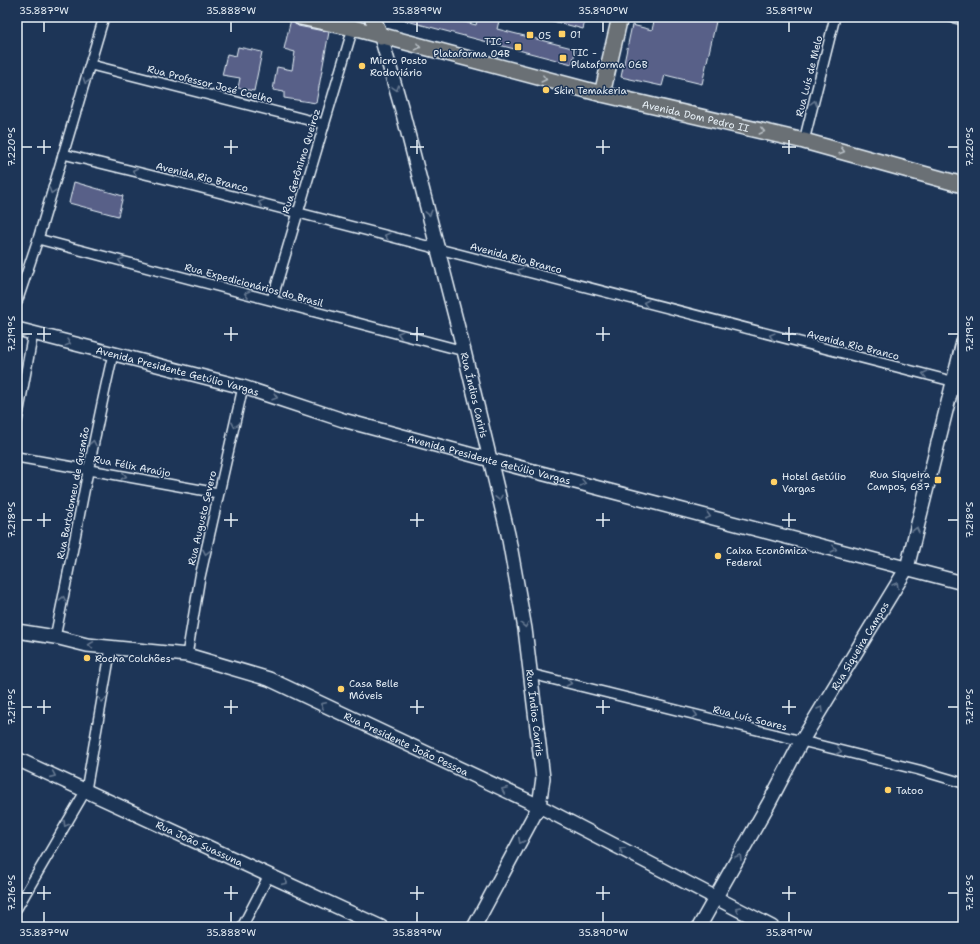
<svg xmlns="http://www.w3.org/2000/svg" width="980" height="944" viewBox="0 0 980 944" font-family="'Shantell Sans',sans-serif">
	<rect width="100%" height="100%" fill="#1d3557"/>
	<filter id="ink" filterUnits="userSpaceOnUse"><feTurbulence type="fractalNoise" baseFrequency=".025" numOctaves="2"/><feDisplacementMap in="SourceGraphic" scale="8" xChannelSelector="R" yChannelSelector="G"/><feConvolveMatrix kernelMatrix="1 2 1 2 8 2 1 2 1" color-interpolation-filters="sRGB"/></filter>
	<g filter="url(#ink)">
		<g fill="#586188" stroke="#e8f1f8">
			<path d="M403 17H445L476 25 478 17H500L497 29 576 49 572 64 403 20Z"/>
			<path d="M549 17H586L583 29 549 20Z"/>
			<path d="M655 17H717L702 84 665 75 662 86 621 77 632 25 652 30Z"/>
			<path d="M291 19 298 26 329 32 316 103 284 98V92L273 90 277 67 292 70 295 52 284 49Z"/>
			<path d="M238 47 262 52 254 91 238 88 240 78 222 75 227 54 236 56Z"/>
			<path d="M74 182 123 196 118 216 69 203Z"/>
		</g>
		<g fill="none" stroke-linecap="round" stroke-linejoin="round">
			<g stroke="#e8f1f8" stroke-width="12">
				<g id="street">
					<path d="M951 17 963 20"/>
					<path d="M91 65 324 124"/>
					<path d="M804 141 835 17"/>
					<path d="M63 154 194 186 963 384"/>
					<path d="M38 239 464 351"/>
					<path d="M272 300 353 28"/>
					<path d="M17 302 38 239 104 17"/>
					<path d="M17 421 33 333"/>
					<path d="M17 457 218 493"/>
					<path d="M55 637C75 543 91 448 113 354"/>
					<path d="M187 655 200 577 243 387"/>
					<path d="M531 674 919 770 963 783"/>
					<path d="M17 908 86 790 111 648"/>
					<path d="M242 927 269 875"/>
				</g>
			</g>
			<g stroke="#e8f1f8" stroke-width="16">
				<g id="secondary">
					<path id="s1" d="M381 37 402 110 464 351 508 534 525 629 543 778 539 806 474 927"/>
					<path id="s2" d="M17 329 243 387 343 420 491 460 963 583"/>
					<path id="s3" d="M17 631 55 637 87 645 187 655 269 679 539 806 772 927"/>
					<path id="s4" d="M17 759 381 927"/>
					<path id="s5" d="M699 927 769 803 801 742 907 568 963 342"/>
				</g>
			</g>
			<g stroke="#e8f1f8" stroke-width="18">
				<g id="primary">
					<path id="s6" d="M300 17 353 28 602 94 804 141 963 185"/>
					<path d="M372 17 381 37"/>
					<path d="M602 94 620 17"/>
				</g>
			</g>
			<use href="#street" stroke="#1d3557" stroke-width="9"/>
			<use href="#secondary" stroke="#1d3557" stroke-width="13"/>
			<use href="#primary" stroke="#6a7074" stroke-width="15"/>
		</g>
		<defs><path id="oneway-chevron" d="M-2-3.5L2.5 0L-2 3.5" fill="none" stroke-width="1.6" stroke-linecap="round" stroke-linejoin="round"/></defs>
		<g stroke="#b6bdc3">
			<use href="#oneway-chevron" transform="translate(418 47) rotate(14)"/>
			<use href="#oneway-chevron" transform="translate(544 79) rotate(14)"/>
			<use href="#oneway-chevron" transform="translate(762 131) rotate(13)"/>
			<use href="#oneway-chevron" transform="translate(842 151) rotate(16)"/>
		</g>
		<g stroke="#64778f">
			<use href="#oneway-chevron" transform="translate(86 81) rotate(108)"/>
			<use href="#oneway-chevron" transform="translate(396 88) rotate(73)"/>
			<use href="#oneway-chevron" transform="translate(814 103) rotate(-75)"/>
			<use href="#oneway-chevron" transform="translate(135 171) rotate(-166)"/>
			<use href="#oneway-chevron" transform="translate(52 191) rotate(107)"/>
			<use href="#oneway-chevron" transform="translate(261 203) rotate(-165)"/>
			<use href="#oneway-chevron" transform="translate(429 213) rotate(76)"/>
			<use href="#oneway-chevron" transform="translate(387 236) rotate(-165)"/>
			<use href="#oneway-chevron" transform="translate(121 261) rotate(-165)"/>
			<use href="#oneway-chevron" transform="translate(520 271) rotate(-165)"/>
			<use href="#oneway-chevron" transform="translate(247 294) rotate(-165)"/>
			<use href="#oneway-chevron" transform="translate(646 303) rotate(-166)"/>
			<use href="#oneway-chevron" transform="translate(400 334) rotate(-165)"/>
			<use href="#oneway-chevron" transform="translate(772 336) rotate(-165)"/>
			<use href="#oneway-chevron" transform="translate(68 343) rotate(15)"/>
			<use href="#oneway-chevron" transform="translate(925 374) rotate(-166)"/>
			<use href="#oneway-chevron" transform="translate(275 397) rotate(18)"/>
			<use href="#oneway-chevron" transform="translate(235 425) rotate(102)"/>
			<use href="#oneway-chevron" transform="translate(93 443) rotate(-80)"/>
			<use href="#oneway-chevron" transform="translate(124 476) rotate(11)"/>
			<use href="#oneway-chevron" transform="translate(583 483) rotate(14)"/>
			<use href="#oneway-chevron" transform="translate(499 498) rotate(77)"/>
			<use href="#oneway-chevron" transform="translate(708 516) rotate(15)"/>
			<use href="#oneway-chevron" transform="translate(916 530) rotate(-77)"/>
			<use href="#oneway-chevron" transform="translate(834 549) rotate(14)"/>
			<use href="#oneway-chevron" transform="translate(206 552) rotate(102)"/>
			<use href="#oneway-chevron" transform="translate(896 585) rotate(-59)"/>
			<use href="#oneway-chevron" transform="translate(63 599) rotate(-78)"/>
			<use href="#oneway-chevron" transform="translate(525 625) rotate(80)"/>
			<use href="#oneway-chevron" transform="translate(91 645) rotate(-172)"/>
			<use href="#oneway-chevron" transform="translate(569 683) rotate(13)"/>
			<use href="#oneway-chevron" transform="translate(102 700) rotate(100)"/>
			<use href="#oneway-chevron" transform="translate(323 705) rotate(-154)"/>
			<use href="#oneway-chevron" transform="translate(821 709) rotate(-59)"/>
			<use href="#oneway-chevron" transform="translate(695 715) rotate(15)"/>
			<use href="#oneway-chevron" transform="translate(839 751) rotate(14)"/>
			<use href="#oneway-chevron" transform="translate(53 775) rotate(24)"/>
			<use href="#oneway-chevron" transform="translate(504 790) rotate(-156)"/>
			<use href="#oneway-chevron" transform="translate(66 824) rotate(121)"/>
			<use href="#oneway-chevron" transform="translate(521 841) rotate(118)"/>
			<use href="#oneway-chevron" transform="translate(622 850) rotate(-152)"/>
			<use href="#oneway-chevron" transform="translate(739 857) rotate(-60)"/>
			<use href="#oneway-chevron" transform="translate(285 882) rotate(25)"/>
			<use href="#oneway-chevron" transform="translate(738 909) rotate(-153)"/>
		</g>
	</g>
	<path fill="none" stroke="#e8f1f8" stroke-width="1.5" d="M44 22V32M231 22V32M417 22V32M603 22V32M789 22V32M44 140V154M231 140V154M417 140V154M603 140V154M789 140V154M22 147H32M37 147H51M224 147H238M410 147H424M596 147H610M782 147H796M948 147H958M44 327V341M231 327V341M417 327V341M603 327V341M789 327V341M22 334H32M37 334H51M224 334H238M410 334H424M596 334H610M782 334H796M948 334H958M44 513V527M231 513V527M417 513V527M603 513V527M789 513V527M22 520H32M37 520H51M224 520H238M410 520H424M596 520H610M782 520H796M948 520H958M44 700V714M231 700V714M417 700V714M603 700V714M789 700V714M22 707H32M37 707H51M224 707H238M410 707H424M596 707H610M782 707H796M948 707H958M44 886V900M231 886V900M417 886V900M603 886V900M789 886V900M22 893H32M37 893H51M224 893H238M410 893H424M596 893H610M782 893H796M948 893H958M44 912V922M231 912V922M417 912V922M603 912V922M789 912V922"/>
	<g fill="#ffd166" stroke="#1d3557" stroke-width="1.5">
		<rect x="558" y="30" width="8" height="8" rx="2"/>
		<rect x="526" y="31" width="8" height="8" rx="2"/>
		<rect x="514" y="43" width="8" height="8" rx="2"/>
		<rect x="559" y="54" width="8" height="8" rx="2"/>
		<circle cx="362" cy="66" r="4"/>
		<circle cx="546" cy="90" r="4"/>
		<rect x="934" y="476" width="8" height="8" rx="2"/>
		<circle cx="774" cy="482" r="4"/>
		<circle cx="718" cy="556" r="4"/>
		<circle cx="87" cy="658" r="4"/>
		<circle cx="341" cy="689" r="4"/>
		<circle cx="888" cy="790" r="4"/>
	</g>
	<g text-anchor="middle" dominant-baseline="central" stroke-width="3" stroke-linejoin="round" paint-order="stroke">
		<g font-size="10" fill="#e8f1f8" stroke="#1d3557" text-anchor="start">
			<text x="570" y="34">01</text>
			<text x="538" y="35">05</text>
			<text x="510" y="41" text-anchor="end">TIC -<tspan x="510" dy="12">Plataforma 04B</tspan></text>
			<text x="571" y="52">TIC -<tspan x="571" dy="12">Plataforma 06B</tspan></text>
			<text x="370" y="60">Micro Posto<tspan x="370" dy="12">Rodoviário</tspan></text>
			<text x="554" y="90">Skin Temakeria</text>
			<text x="930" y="474" text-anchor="end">Rua Siqueira<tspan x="930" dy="12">Campos, 687</tspan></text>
			<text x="782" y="476">Hotel Getúlio<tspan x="782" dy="12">Vargas</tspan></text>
			<text x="726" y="550">Caixa Econômica<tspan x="726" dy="12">Federal</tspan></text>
			<text x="95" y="658">Rocha Colchões</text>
			<text x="349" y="683">Casa Belle<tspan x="349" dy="12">Móveis</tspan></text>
			<text x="896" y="790">Tatoo</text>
		</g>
		<g font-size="10" fill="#e8f1f8" stroke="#1d3557">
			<text transform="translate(809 76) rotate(-76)">Rua Luís de Melo</text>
			<text transform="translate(210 84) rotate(14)">Rua Professor José Coelho</text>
			<text stroke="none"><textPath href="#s6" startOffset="408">Avenida Dom Pedro II</textPath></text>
			<text transform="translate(301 161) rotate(-73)">Rua Gerônimo Queiroz</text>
			<text transform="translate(202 177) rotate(14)">Avenida Rio Branco</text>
			<text transform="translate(516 258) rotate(15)">Avenida Rio Branco</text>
			<text transform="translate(254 285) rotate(15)">Rua Expedicionários do Brasil</text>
			<text transform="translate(853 345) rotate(14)">Avenida Rio Branco</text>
			<text stroke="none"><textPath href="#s2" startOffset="166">Avenida Presidente Getúlio Vargas</textPath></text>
			<text stroke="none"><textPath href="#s1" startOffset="370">Rua Índios Cariris</textPath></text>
			<text stroke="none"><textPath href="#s2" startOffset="490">Avenida Presidente Getúlio Vargas</textPath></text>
			<text transform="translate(132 466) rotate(11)">Rua Félix Araújo</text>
			<text transform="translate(73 493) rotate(-79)">Rua Bartolomeu de Gusmão</text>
			<text transform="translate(202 518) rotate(-77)">Rua Augusto Severo</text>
			<text stroke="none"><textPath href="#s5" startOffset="324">Rua Siqueira Campos</textPath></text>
			<text stroke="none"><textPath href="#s1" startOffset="694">Rua Índios Cariris</textPath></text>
			<text transform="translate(750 718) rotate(14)">Rua Luís Soares</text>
			<text stroke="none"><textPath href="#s3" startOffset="409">Rua Presidente João Pessoa</textPath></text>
			<text stroke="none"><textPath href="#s4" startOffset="201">Rua João Suassuna</textPath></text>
		</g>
	</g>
	<rect width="980" height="944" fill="none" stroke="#1d3557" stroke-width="44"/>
	<rect x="22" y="22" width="936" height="900" fill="none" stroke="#e8f1f8" stroke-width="1.5"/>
	<g font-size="10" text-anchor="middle" fill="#e8f1f8">
		<text x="44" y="14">35.887°W</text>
		<text x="231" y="14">35.888°W</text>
		<text x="417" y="14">35.889°W</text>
		<text x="603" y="14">35.890°W</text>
		<text x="789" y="14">35.891°W</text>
		<text transform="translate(969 147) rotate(-90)" y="4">7.220°S</text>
		<text transform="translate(11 147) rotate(-90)" y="4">7.220°S</text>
		<text transform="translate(969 334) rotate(-90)" y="4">7.219°S</text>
		<text transform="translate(11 334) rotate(-90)" y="4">7.219°S</text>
		<text transform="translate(969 520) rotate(-90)" y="4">7.218°S</text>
		<text transform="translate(11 520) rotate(-90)" y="4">7.218°S</text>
		<text transform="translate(969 707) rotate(-90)" y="4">7.217°S</text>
		<text transform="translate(11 707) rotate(-90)" y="4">7.217°S</text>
		<text transform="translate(969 893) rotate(-90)" y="4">7.216°S</text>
		<text transform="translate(11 893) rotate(-90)" y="4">7.216°S</text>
		<text x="44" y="936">35.887°W</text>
		<text x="231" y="936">35.888°W</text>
		<text x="417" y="936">35.889°W</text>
		<text x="603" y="936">35.890°W</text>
		<text x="789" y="936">35.891°W</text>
	</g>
</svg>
